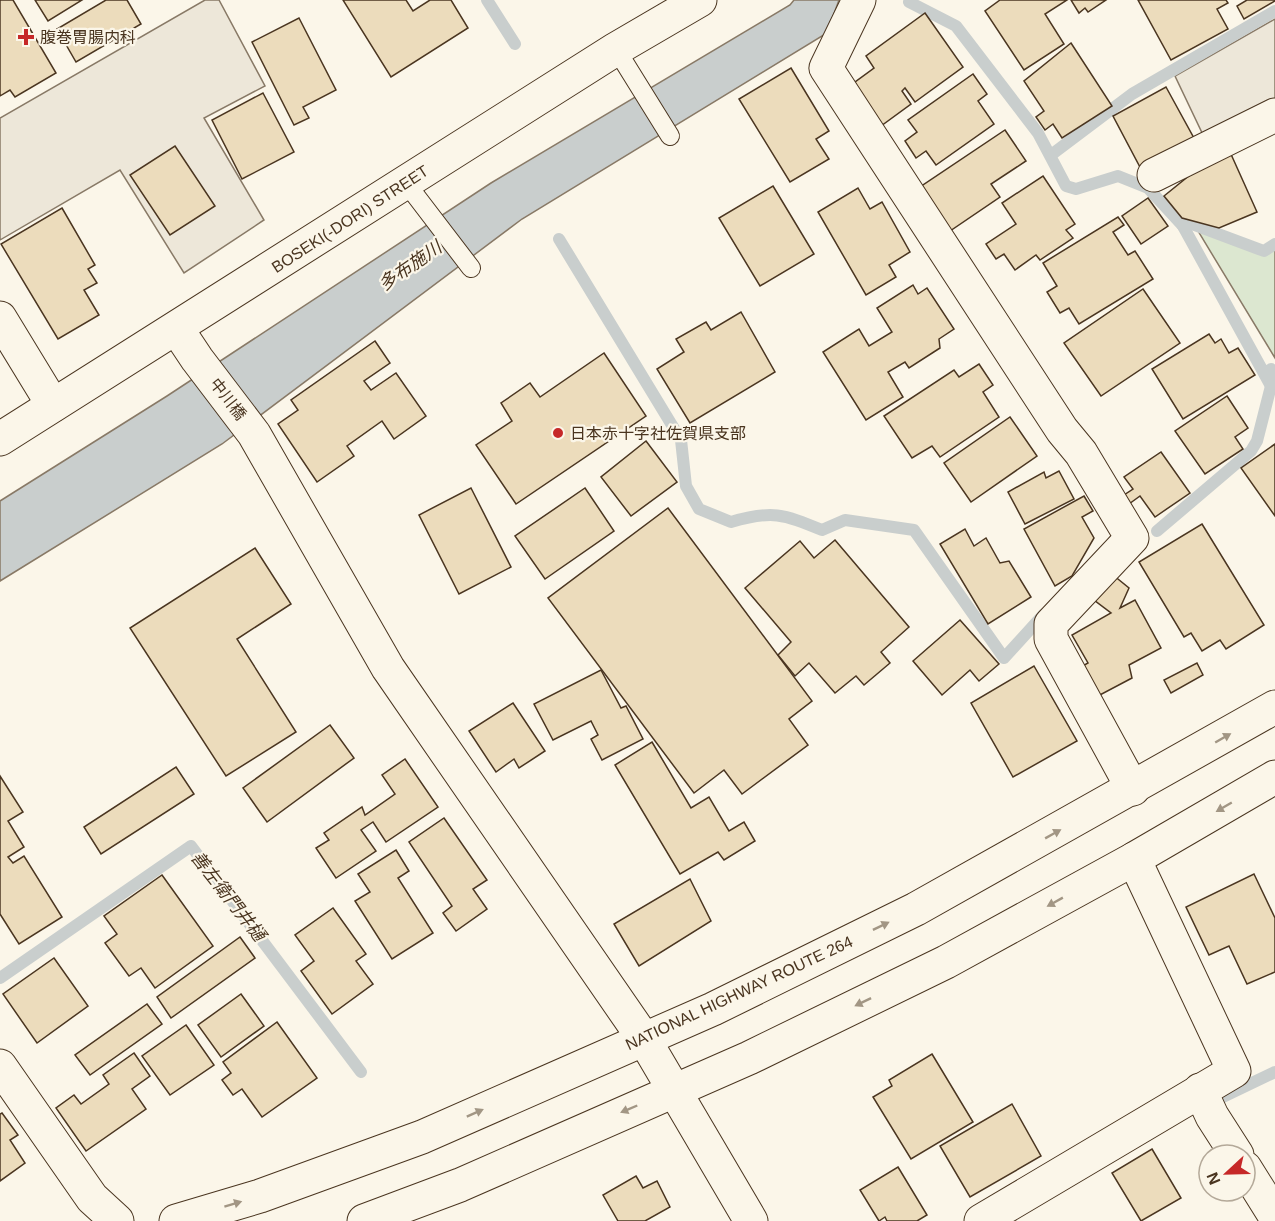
<svg xmlns="http://www.w3.org/2000/svg" width="1275" height="1221" viewBox="0 0 1275 1221" font-family="Helvetica,'Noto Sans JP',sans-serif">
	<rect width="100%" height="100%" fill="#fbf6e9"/>
	<path fill="#dce7d0" stroke="#887966" stroke-width="1.5" d="M1198 231 1265 254 1275 248V358Z"/>
	<g fill="#ede7d9" stroke="#887966" stroke-width="1.5">
		<path d="M205 0H219L265 86 204 118 264 220 184 273 120 170 0 240V118Z"/>
		<path d="M1275 19V106L1205 139 1175 76Z"/>
	</g>
	<path fill="#c9cecd" stroke="#887966" stroke-width="1.5" d="M794 0H839L827 33 522 219 222 444 0 581V501L167 396 491 183 790 5Z"/>
	<g fill="none" stroke-linecap="round" stroke-linejoin="round">
		<g stroke="#c9cecd" stroke-width="12">
			<path d="M487 0 515 44"/>
			<path d="M909 2 956 26 1038 133 1066 186 1076 189 1118 176 1148 188 1183 226 1271 386V369L1275 375"/>
			<path d="M1051 155 1132 94 1275 11"/>
			<path d="M1183 226 1189 223 1264 251 1275 244"/>
			<path d="M559 239 681 440 686 486 699 509 731 522C772 510 783 514 822 530L845 520 914 530 1004 658 1044 614"/>
			<path d="M1157 531 1251 451 1257 441 1271 386"/>
			<path d="M0 978 191 846 361 1072"/>
			<path d="M1208 1104 1275 1072"/>
		</g>
	</g>
	<g fill="#ecdcbc" stroke="#4a3520" stroke-width="1.5">
		<path d="M0 0H13L56 73 15 97 10 90 0 96Z"/>
		<path d="M35 0H82L48 21Z"/>
		<path d="M106 0H127L141 24 76 62 57 29Z"/>
		<path d="M343 0H406L413 11 430 0H451L468 28 391 77Z"/>
		<path d="M1000 0H1067L1045 14 1064 44 1024 70 985 11Z"/>
		<path d="M1071 0H1106L1088 12 1085 8 1079 13Z"/>
		<path d="M1138 0H1226L1228 3 1217 9 1228 29 1171 60Z"/>
		<path d="M1247 0H1275V1L1244 19 1237 6Z"/>
		<path d="M925 13 963 67 915 102 905 88 902 91 911 104 881 126 851 85 874 68 866 56Z"/>
		<path d="M299 18 336 90 303 107 309 118 294 125 252 42Z"/>
		<path d="M1071 43 1112 106 1062 138 1053 124 1045 130 1036 117 1044 111 1024 81Z"/>
		<path d="M791 68 829 131 816 139 829 159 790 182 739 99Z"/>
		<path d="M973 74 987 94 978 101 994 124 936 165 926 151 916 158 905 141 917 132 908 120Z"/>
		<path d="M1166 87 1195 140 1141 169 1113 116Z"/>
		<path d="M263 93 294 152 242 179 212 120Z"/>
		<path d="M1005 130 1026 161 991 184 1000 197 950 231 920 187Z"/>
		<path d="M175 146 215 206 170 235 130 175Z"/>
		<path d="M1230 152 1257 212 1219 228 1182 218 1164 196 1195 171Z"/>
		<path d="M1043 176 1075 224 1066 230 1073 238 1040 260 1036 255 1015 270 1004 254 996 259 986 244 1016 224 1002 203Z"/>
		<path d="M773 186 814 254 760 286 719 218Z"/>
		<path d="M858 188 870 209 882 202 910 252 889 265 896 277 866 295 818 212Z"/>
		<path d="M1148 198 1168 226 1141 244 1122 216Z"/>
		<path d="M62 208 95 265 88 269 97 283 84 290 99 315 58 339 1 244Z"/>
		<path d="M1118 217 1124 225 1113 232 1128 255 1135 251 1153 279 1079 324 1069 308 1060 313 1047 292 1057 286 1043 263Z"/>
		<path d="M913 285 918 294 927 288 954 329 939 339 940 348 909 368 905 362 888 372 903 397 866 420 823 352 859 329 869 346 892 332 877 308Z"/>
		<path d="M1143 289 1180 343 1101 396 1064 343Z"/>
		<path d="M741 312 775 372 690 423 657 369 684 352 676 339 706 322 711 330Z"/>
		<path d="M1209 334 1215 343 1221 339 1229 353 1238 348 1255 375 1183 419 1152 369Z"/>
		<path d="M375 341 390 363 364 381 371 390 396 373 426 416 394 439 382 421 347 446 354 456 317 482 278 424 298 410 291 400Z"/>
		<path d="M604 353 646 416 516 504 476 445 512 421 501 403 530 383 540 397Z"/>
		<path d="M979 364 993 385 983 392 999 417 940 457 932 446 912 458 884 416 954 370 959 377Z"/>
		<path d="M1227 396 1248 428 1235 437 1243 449 1205 474 1175 431Z"/>
		<path d="M1010 417 1037 456 971 502 944 463Z"/>
		<path d="M646 441 677 482 631 516 601 477Z"/>
		<path d="M1275 444V516L1241 468Z"/>
		<path d="M1161 452 1190 493 1155 517 1140 496 1129 504 1124 495 1133 489 1124 477Z"/>
		<path d="M1059 471 1074 499 1025 524 1008 492 1044 472 1046 478Z"/>
		<path d="M471 488 511 567 459 594 419 515Z"/>
		<path d="M585 488 614 531 545 579 515 536Z"/>
		<path d="M1084 496 1093 511 1082 517 1094 538 1072 576 1055 586 1024 529Z"/>
		<path d="M668 508 812 701 789 719 808 745 742 794 724 770 694 793 548 598Z"/>
		<path d="M1202 524 1264 625 1226 649 1220 640 1202 651 1191 633 1184 637 1139 562Z"/>
		<path d="M965 529 974 546 986 538 1000 563 1009 561 1031 597 988 624 940 544Z"/>
		<path d="M835 540 909 627 881 652 890 663 864 685 856 676 835 693 809 663 795 676 778 655 791 642 745 588 800 541 814 558Z"/>
		<path d="M255 548 291 604 237 639 296 732 226 776 130 628Z"/>
		<path d="M1113 575 1129 588 1120 608 1135 600 1161 648 1129 665 1132 678 1098 696 1081 667 1088 663 1072 635 1111 613 1094 600Z"/>
		<path d="M960 620 999 664 979 681 970 670 942 695 913 661Z"/>
		<path d="M1197 663 1203 675 1171 693 1164 680Z"/>
		<path d="M1034 666 1077 741 1013 777 971 703Z"/>
		<path d="M601 670 621 708 626 706 643 739 602 760 591 739 598 735 591 721 553 740 534 704Z"/>
		<path d="M513 703 545 751 519 768 514 759 496 772 469 731Z"/>
		<path d="M330 725 354 758 267 822 243 788Z"/>
		<path d="M652 742 691 808 709 797 729 831 744 822 755 841 724 860 718 852 680 874 615 765Z"/>
		<path d="M405 759 438 807 386 842 373 822 361 830 376 851 336 878 316 848 329 840 324 833 362 807 365 815 395 794 382 775Z"/>
		<path d="M176 767 194 794 101 854 84 827Z"/>
		<path d="M0 776 23 812 8 821 24 847 8 857 13 863 24 856 62 917 19 944 0 914Z"/>
		<path d="M444 818 487 880 473 889 487 909 456 931 443 913 452 906 409 842Z"/>
		<path d="M396 850 409 871 398 878 433 933 392 959 355 901 370 892 358 874Z"/>
		<path d="M1254 874 1275 918V972L1247 984 1229 946 1209 955 1186 907Z"/>
		<path d="M162 875 213 946 155 988 141 968 129 976 105 943 117 934 104 916Z"/>
		<path d="M690 879 711 921 639 966 614 924Z"/>
		<path d="M333 908 366 954 356 961 373 984 332 1014 301 971 314 961 295 935Z"/>
		<path d="M240 937 255 958 171 1018 157 997Z"/>
		<path d="M54 958 88 1006 37 1043 3 994Z"/>
		<path d="M241 994 264 1026 221 1057 198 1025Z"/>
		<path d="M147 1004 162 1024 90 1075 75 1055Z"/>
		<path d="M277 1022 317 1078 262 1117 242 1089 233 1095 222 1080 231 1073 223 1062Z"/>
		<path d="M186 1025 214 1065 170 1095 142 1056Z"/>
		<path d="M134 1053 150 1076 132 1089 146 1109 86 1151 56 1108 74 1095 81 1104 109 1084 103 1075Z"/>
		<path d="M932 1054 973 1122 911 1159 873 1097 892 1086 889 1080Z"/>
		<path d="M1012 1104 1041 1156 970 1197 940 1146Z"/>
		<path d="M2 1113 18 1135 10 1140 25 1163 0 1181V1114Z"/>
		<path d="M1152 1149 1181 1198 1141 1221 1112 1173Z"/>
		<path d="M898 1167 927 1215 917 1221H887L885 1217 879 1221 860 1190Z"/>
		<path d="M636 1176 643 1188 657 1181 670 1207 645 1221H618L603 1195Z"/>
	</g>
	<g fill="none" stroke-linecap="round" stroke-linejoin="round">
		<g stroke="#4a3520" stroke-width="20">
			<g id="lane">
				<path d="M616 49 670 136"/>
				<path d="M406 183 471 268"/>
			</g>
		</g>
		<g stroke="#4a3520" stroke-width="35">
			<g id="street">
				<path d="M859 0 826 68 1062 430 1081 453 1132 538 1051 624V639L1133 789"/>
				<path d="M1154 175 1275 115"/>
				<path d="M177 329 197 359 254 434 388 668 644 1039 751 1221"/>
				<path d="M0 1066 92 1198 117 1221"/>
				<path d="M1200 1090 1212 1116 1237 1155"/>
				<path d="M1245 1168 1275 1216"/>
				<path d="M981 1221 1234 1071 1134 859"/>
			</g>
		</g>
		<g stroke="#4a3520" stroke-width="35">
			<g id="secondary">
				<path d="M0 318 53 405"/>
				<path d="M0 439 616 49 700 0"/>
			</g>
		</g>
		<g stroke="#4a3520" stroke-width="35">
			<g id="highway">
				<path d="M176 1221 260 1196 422 1137 713 1009 916 909 1275 707"/>
				<path d="M364 1221 460 1185 749 1058 946 962 1134 859 1275 777"/>
			</g>
		</g>
		<use href="#lane" stroke="#fbf6e9" stroke-width="18"/>
		<use href="#street" stroke="#fbf6e9" stroke-width="33"/>
		<use href="#secondary" stroke="#fbf6e9" stroke-width="33"/>
		<use href="#highway" stroke="#fbf6e9" stroke-width="33"/>
	</g>
	<defs><path id="oneway-solid" d="M-6-.8H1V-3.2L6.5 0L1 3.2V.8H-6Z" transform="scale(1.5)"/></defs>
	<g fill="#a29684">
		<use href="#oneway-solid" transform="translate(1223 738) rotate(-30)"/>
		<use href="#oneway-solid" transform="translate(1224 807) rotate(150)"/>
		<use href="#oneway-solid" transform="translate(1053 834) rotate(-29)"/>
		<use href="#oneway-solid" transform="translate(1055 902) rotate(151)"/>
		<use href="#oneway-solid" transform="translate(881 926) rotate(-26)"/>
		<use href="#oneway-solid" transform="translate(863 1002) rotate(154)"/>
		<use href="#oneway-solid" transform="translate(629 1109) rotate(157)"/>
		<use href="#oneway-solid" transform="translate(475 1113) rotate(-24)"/>
		<use href="#oneway-solid" transform="translate(233 1204) rotate(-17)"/>
	</g>
	<g fill="#c62828" stroke="#fbf6e9" stroke-width="2">
		<path d="M23 28h6v6h6v6h-6v6h-6v-6h-6v-6h6z"/>
		<circle cx="558" cy="433" r="6"/>
	</g>
	<g text-anchor="middle" dominant-baseline="central" stroke-width="4.5" stroke-linejoin="round" paint-order="stroke">
		<g font-size="16" fill="#4a3520" stroke="#fbf6e9" text-anchor="start">
			<text x="40" y="37">腹巻胃腸内科</text>
			<text x="570" y="433">日本赤十字社佐賀県支部</text>
		</g>
		<g font-size="16" fill="#4a3520" stroke="#fbf6e9">
			<text transform="translate(350 219) rotate(-33)">BOSEKI(-DORI) STREET</text>
			<text transform="translate(228 399) rotate(52)">中川橋</text>
			<text transform="translate(739 993) rotate(-25)">NATIONAL HIGHWAY ROUTE 264</text>
		</g>
		<g font-size="18" font-style="italic" fill="#4a3520" stroke="#fbf6e9">
			<text transform="translate(410 266) rotate(-35)">多布施川</text>
			<text transform="translate(228 896) rotate(52)">善左衛門井樋</text>
		</g>
	</g>
	<g transform="translate(1227 1173) rotate(248)"><circle r="28" fill="#fbf6e9" stroke="#b4a999" stroke-width="1.5"/>
	<path d="M0-4.5L10 22L0 15L-10 22Z" fill="#c62828"/>
	<text y="-9" font-size="16" font-weight="bold" text-anchor="middle" fill="#4a3520">N</text>
	</g>
</svg>
